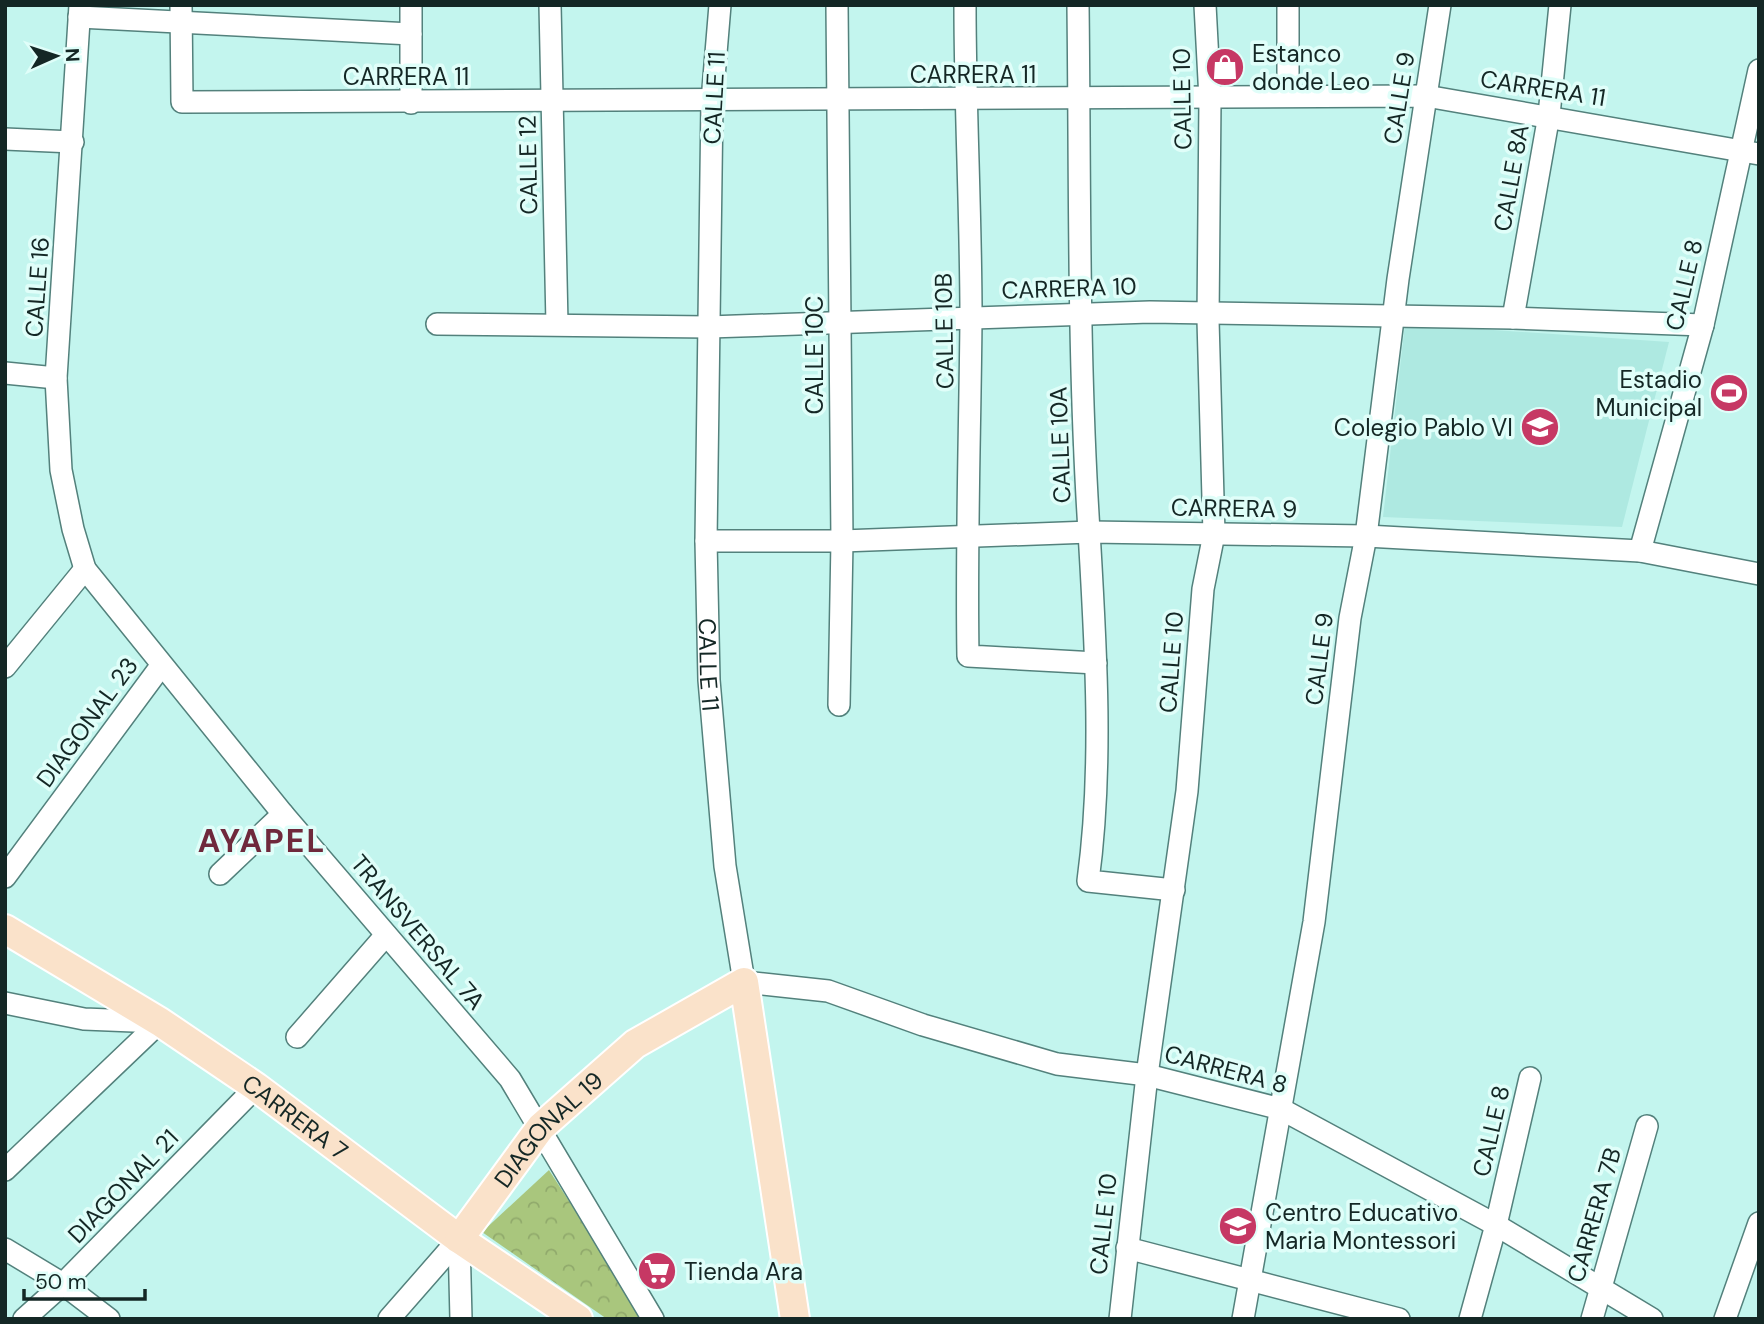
<svg xmlns="http://www.w3.org/2000/svg" width="1764" height="1324" viewBox="0 0 1764 1324" font-family="'DM Sans',sans-serif">
	<defs>
		<pattern id="park-crowns" width="20" height="18" patternUnits="userSpaceOnUse" patternTransform="scale(1.75)"><rect width="20" height="18" fill="#a9c67d"/><path d="M2 6a3 3 0 1 1 6 0M12 15a3 3 0 1 1 6 0" fill="none" stroke="#91aa6c"/></pattern>
	</defs>
	<rect width="100%" height="100%" fill="#c3f5ee"/>
	<path fill="#aee9e1" d="M1405 324 1669 342 1622 527 1383 517Z"/>
	<path fill="url(#park-crowns)" d="M549 1170 645 1319H607L482 1232Z"/>
	<g fill="none" stroke-linecap="round" stroke-linejoin="round">
		<g stroke="#53817c" stroke-width="24">
			<g id="minor">
				<path d="M80 5 56 378 61 470 73 529 85 569 283 814 510 1079 653 1319"/>
				<path d="M181 5 182 102 1426 96 1759 154"/>
				<path d="M550 5 557 324"/>
				<path id="s1" d="M720 5 712 101 706 541 709 680 725 866 744 982 828 991 923 1025 1057 1064 1147 1075 1281 1109 1496 1225 1652 1319"/>
				<path d="M837 5 842 541 839 705"/>
				<path d="M965 5C965 109 971 214 971 318 970 431 966 543 968 656L1096 663"/>
				<path d="M1078 5C1080 169 1078 333 1087 497 1094 622 1105 756 1088 881L1174 890"/>
				<path d="M1288 5V95"/>
				<path d="M79 17 411 34"/>
				<path d="M411 103V5"/>
				<path d="M5 139 73 142"/>
				<path d="M1513 318 1549 115 1560 5"/>
				<path d="M437 324 709 327 1150 312 1513 318 1703 325"/>
				<path d="M5 373 56 378"/>
				<path d="M706 541H842L1090 532 1366 536 1640 551 1759 574"/>
				<path d="M1640 551 1703 325 1759 70"/>
				<path d="M5 667 85 569"/>
				<path d="M220 874 283 814"/>
				<path d="M5 877 161 666"/>
				<path d="M5 1003 84 1019 158 1022"/>
				<path d="M297 1037 386 935"/>
				<path d="M5 1170 160 1022"/>
				<path d="M459 1239 461 1319"/>
				<path d="M1127 1248 1399 1319"/>
				<path d="M5 1249 63 1284 109 1319"/>
				<path d="M24 1319 63 1284 256 1087"/>
				<path d="M389 1319 459 1239"/>
				<path d="M1120 1319 1147 1075 1187 791 1203 589 1214 534 1208 320 1210 99 1205 5"/>
				<path d="M1243 1319 1314 922 1350 618 1366 536 1398 279 1440 5"/>
				<path d="M1470 1319 1496 1225 1530 1078"/>
				<path d="M1592 1319 1647 1126"/>
				<path d="M1725 1319 1759 1223"/>
			</g>
		</g>
		<g stroke="#fff" stroke-width="32">
			<g id="major">
				<path id="s2" d="M5 929 160 1022 256 1087 459 1239 578 1319"/>
				<path id="s3" d="M459 1239 541 1127 635 1044 744 982 795 1319"/>
			</g>
		</g>
		<use href="#minor" stroke="#fff" stroke-width="21"/>
		<use href="#major" stroke="#fae2ca" stroke-width="28"/>
	</g>
	<defs>
		<g id="shop-disc" transform="scale(2.0125)"><circle r="9.5" fill="#c63864" stroke="#e0fef9"/><path d="M-5-2.5h2.3a2.7 3.5 0 0 1 5.4 0H5L5.5 6h-11ZM-1.5-2.5h3a1.5 2.3 0 0 0-3 0Z" fill="#fff"/></g>
		<g id="stadium-disc" transform="scale(2.0125)"><circle r="9.5" fill="#c63864" stroke="#e0fef9"/><path d="M0-5a6.5 5 0 1 0 0 10a6.5 5 0 1 0 0-10ZM-3.5-1.8h7v3.6h-7Z" fill="#fff"/></g>
		<g id="school-disc" transform="scale(2.0125)"><circle r="9.5" fill="#c63864" stroke="#e0fef9"/><path d="M0-5L7-2L0 1L-7-2ZM-4 1L0 2.5L4 1V4Q0 6-4 4Z" fill="#fff"/></g>
		<g id="supermarket-disc" transform="scale(2.0125)"><circle r="9.5" fill="#c63864" stroke="#e0fef9"/><path d="M-6-5.5h2.5l.6 2H6L4.5 2H-2.5L-4.4-4H-6ZM-1.5 3.2a1.3 1.3 0 1 0 .1 0ZM3 3.2a1.3 1.3 0 1 0 .1 0Z" fill="#fff"/></g>
	</defs>
	<g fill-rule="evenodd">
		<use href="#shop-disc" x="1225" y="67"/>
		<use href="#stadium-disc" x="1729" y="393"/>
		<use href="#school-disc" x="1540" y="427"/>
		<use href="#school-disc" x="1238" y="1226"/>
		<use href="#supermarket-disc" x="657" y="1271"/>
	</g>
	<g text-anchor="middle" dominant-baseline="central" stroke-width="7" stroke-linejoin="round" paint-order="stroke">
		<g font-size="24" fill="#142725" stroke="#e0fef9" text-anchor="start">
			<text x="1252" y="53">Estanco<tspan x="1252" dy="28">donde Leo</tspan></text>
			<text x="1702" y="379" text-anchor="end">Estadio<tspan x="1702" dy="28">Municipal</tspan></text>
			<text x="1513" y="427" text-anchor="end">Colegio Pablo VI</text>
			<text x="1265" y="1212">Centro Educativo<tspan x="1265" dy="28">Maria Montessori</tspan></text>
			<text x="684" y="1271">Tienda Ara</text>
		</g>
		<g font-size="24" fill="#142725" stroke="#e0fef9">
			<text x="973" y="74">CARRERA 11</text>
			<text x="406" y="76">CARRERA 11</text>
			<text transform="translate(1543 88) rotate(9)">CARRERA 11</text>
			<text transform="translate(714 98) rotate(-87)">CALLE 11</text>
			<text transform="translate(1399 98) rotate(-81)">CALLE 9</text>
			<text transform="translate(1182 99) rotate(-91)">CALLE 10</text>
			<text transform="translate(528 165) rotate(-91)">CALLE 12</text>
			<text transform="translate(1511 178) rotate(-80)">CALLE 8A</text>
			<text transform="translate(1684 285) rotate(-77)">CALLE 8</text>
			<text transform="translate(37 287) rotate(-86)">CALLE 16</text>
			<text transform="translate(1069 288) rotate(-2)">CARRERA 10</text>
			<text transform="translate(944 331) rotate(-91)">CALLE 10B</text>
			<text transform="translate(814 355) rotate(-90)">CALLE 10C</text>
			<text transform="translate(1060 445) rotate(-92)">CALLE 10A</text>
			<text transform="translate(1234 508) rotate(1)">CARRERA 9</text>
			<text transform="translate(1319 659) rotate(-83)">CALLE 9</text>
			<text transform="translate(1171 662) rotate(-86)">CALLE 10</text>
			<text stroke="none"><textPath href="#s1" startOffset="660">CALLE 11</textPath></text>
			<text transform="translate(87 722) rotate(-54)">DIAGONAL 23</text>
			<text transform="translate(418 932) rotate(50)">TRANSVERSAL 7A</text>
			<text transform="translate(1226 1069) rotate(15)">CARRERA 8</text>
			<text stroke="none"><textPath href="#s2" startOffset="346">CARRERA 7</textPath></text>
			<text stroke="none"><textPath href="#s3" startOffset="142">DIAGONAL 19</textPath></text>
			<text transform="translate(1491 1131) rotate(-77)">CALLE 8</text>
			<text transform="translate(123 1186) rotate(-46)">DIAGONAL 21</text>
			<text transform="translate(1594 1215) rotate(-74)">CARRERA 7B</text>
			<text transform="translate(1103 1224) rotate(-84)">CALLE 10</text>
		</g>
		<g font-size="32" font-weight="bold" letter-spacing="2" fill="#6f293c" stroke="#e0fef9">
			<text x="262" y="841">AYAPEL</text>
		</g>
	</g>
	<rect width="1764" height="1324" fill="none" stroke="#142725" stroke-width="14"/>
	<g transform="translate(56 56) rotate(87)" stroke="#e0fef9" stroke-width="5" paint-order="stroke">
	<path d="M0-5L12 26L0 18L-12 26Z" fill="#142725"/>
	<text y="-10" font-size="19" font-weight="bold" text-anchor="middle" fill="#142725">N</text>
	</g>
	<path d="M24 1289v10h121v-10" fill="none" stroke="#142725" stroke-width="3.5"/>
	<text x="35" y="1289" font-size="21" fill="#142725" stroke="#e0fef9" stroke-width="5" paint-order="stroke">50 m</text>
</svg>
